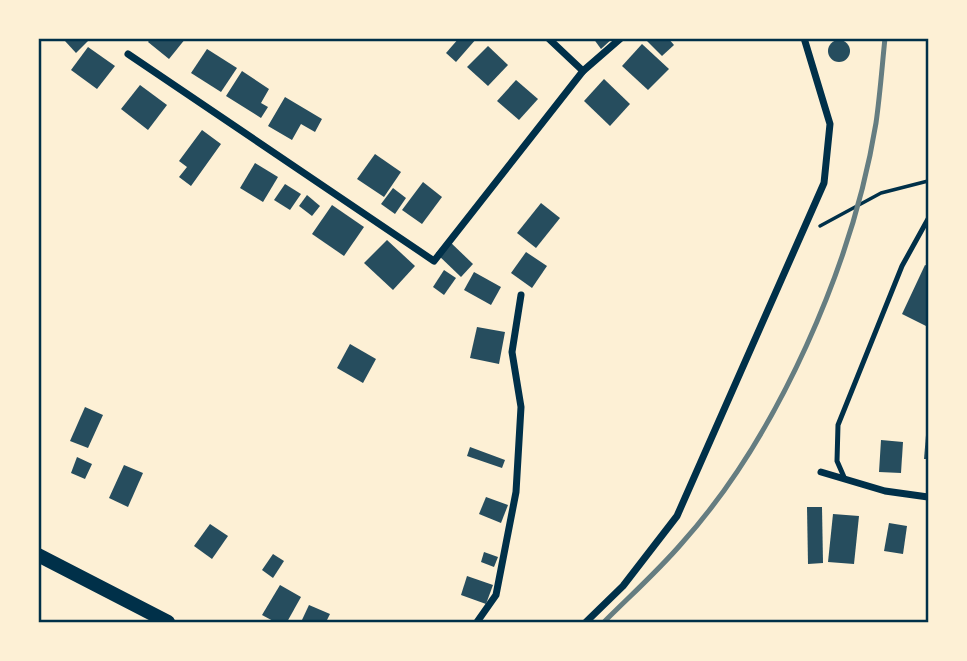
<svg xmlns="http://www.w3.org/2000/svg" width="967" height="661" viewBox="0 0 967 661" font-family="'Alegreya Sans',sans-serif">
	<rect width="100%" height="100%" fill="#fdf0d5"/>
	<g fill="#264d5e">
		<path d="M67 38H86L88 41 76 53 65 41Z"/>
		<path d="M151 38H186L169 59 148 42Z"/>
		<path d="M459 38H477L456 62 446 53Z"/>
		<path d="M593 38H613L601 49Z"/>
		<path d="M650 38H668L674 45 662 56 647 41Z"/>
		<circle cx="839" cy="51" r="11"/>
		<path d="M642 44 669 69 648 90 622 66Z"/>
		<path d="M488 46 508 65 488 86 467 67Z"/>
		<path d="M88 47 115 66 97 89 71 70Z"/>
		<path d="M207 49 237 68 221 92 191 73Z"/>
		<path d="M242 71 269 89 261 103 268 107 261 118 226 96Z"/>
		<path d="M604 79 630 104 610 126 584 101Z"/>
		<path d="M516 80 538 99 519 120 497 101Z"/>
		<path d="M140 85 167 105 148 130 121 109Z"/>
		<path d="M285 97 322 119 315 132 301 124 292 140 268 126Z"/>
		<path d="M202 130 221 144 191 186 179 177 187 167 179 161Z"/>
		<path d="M375 154 401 172 384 197 357 179Z"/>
		<path d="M255 163 278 177 263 202 240 188Z"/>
		<path d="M423 182 442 197 422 224 402 210Z"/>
		<path d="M285 184 301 194 290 210 274 200Z"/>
		<path d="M393 188 406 198 395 214 381 204Z"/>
		<path d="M307 195 320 206 312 216 299 206Z"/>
		<path d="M541 203 560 218 536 248 517 233Z"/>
		<path d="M332 205 364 227 344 256 312 234Z"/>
		<path d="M387 240 415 266 393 290 364 263Z"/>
		<path d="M448 240 473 264 461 277 436 253Z"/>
		<path d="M526 252 547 266 532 288 511 273Z"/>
		<path d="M925 265 928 266V327L902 314Z"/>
		<path d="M444 270 456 278 444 295 433 287Z"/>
		<path d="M474 272 501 287 491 305 464 290Z"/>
		<path d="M477 327 505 332 499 364 470 358Z"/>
		<path d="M350 344 376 359 363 383 337 368Z"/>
		<path d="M85 407 103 415 88 448 70 441Z"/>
		<path d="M926 435H928V459H924Z"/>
		<path d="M881 440 903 442 901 473 879 472Z"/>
		<path d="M470 447 505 460 502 468 467 456Z"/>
		<path d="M77 457 92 464 85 479 71 473Z"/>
		<path d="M124 465 143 473 128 507 109 498Z"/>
		<path d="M486 497 508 505 501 523 479 514Z"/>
		<path d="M807 507H822L823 563 808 564Z"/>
		<path d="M833 514 859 516 854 564 828 562Z"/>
		<path d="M889 523 907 526 903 554 884 551Z"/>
		<path d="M210 524 228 536 212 559 194 546Z"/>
		<path d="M484 552 498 557 494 567 481 562Z"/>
		<path d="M273 554 284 561 273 578 262 570Z"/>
		<path d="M467 576 493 585 486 604 461 595Z"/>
		<path d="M280 585 301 597 287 622H275L262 615Z"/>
		<path d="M309 605 330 614 326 622H301Z"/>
	</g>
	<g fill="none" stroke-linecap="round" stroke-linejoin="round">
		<path stroke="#003049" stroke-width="3.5" d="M820 226 881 193 928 181"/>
		<path stroke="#003049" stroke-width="5" d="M844 477 837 461 838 425 902 266 928 219"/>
		<g stroke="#003049" stroke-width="7">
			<path d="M548 38 583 71"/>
			<path d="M128 54 434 261 583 71 621 38"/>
			<path d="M821 472 885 491 928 497"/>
			<path d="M477 622 496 595 516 492 521 407 512 352 521 295"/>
			<path d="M586 622 623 586 677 516 824 183 830 124 804 38"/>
		</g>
		<path stroke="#003049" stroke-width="14" d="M38 555 168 622"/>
		<path stroke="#657d81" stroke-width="5" d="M604 622C630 596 658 571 682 543 778 436 853 264 876 123 880 95 882 67 885 38"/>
	</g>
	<rect width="967" height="661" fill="none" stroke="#fdf0d5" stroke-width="80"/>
	<rect x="40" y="40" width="887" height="581" fill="none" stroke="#003049" stroke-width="2.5"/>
</svg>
